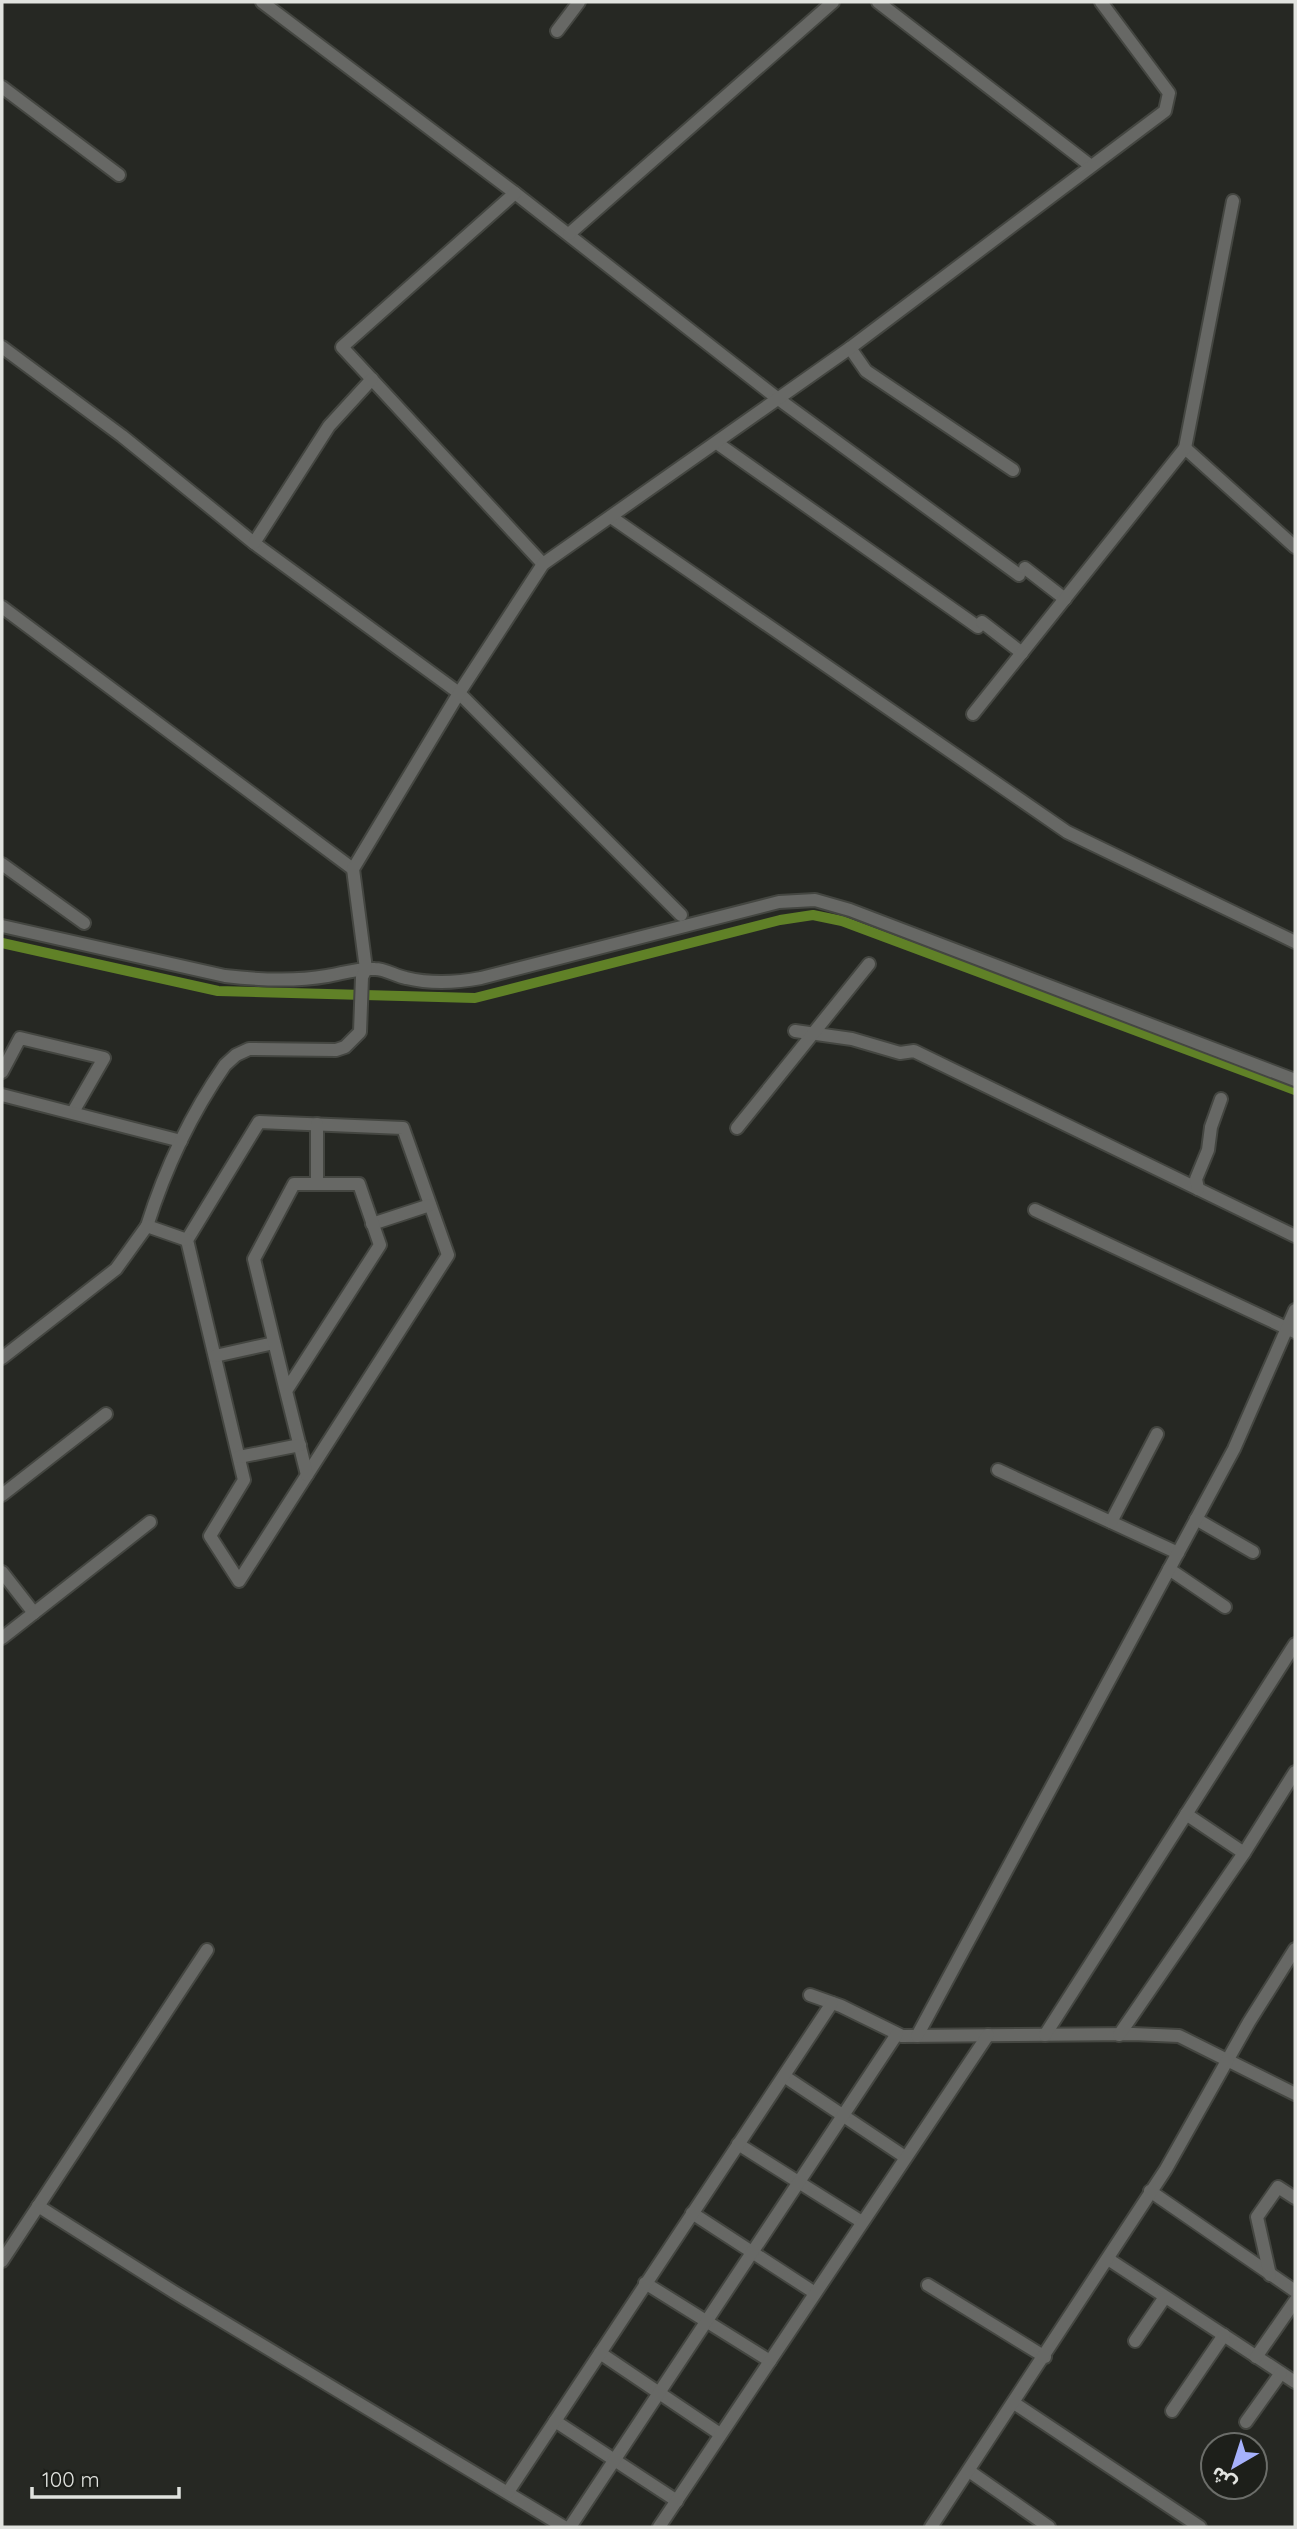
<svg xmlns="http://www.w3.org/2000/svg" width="1297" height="2529" viewBox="0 0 1297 2529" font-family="Quicksand,'Noto Sans Arabic',sans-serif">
	<rect width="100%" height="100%" fill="#262823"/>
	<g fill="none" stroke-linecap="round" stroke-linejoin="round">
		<path stroke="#608127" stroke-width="10" d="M2 943 218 991 475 998 780 920 813 915 842 921 1295 1090"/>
		<g stroke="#444641" stroke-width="16">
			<g id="minor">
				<path d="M262 2 515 193 777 398 1019 575"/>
				<path d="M878 2 1091 166"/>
				<path d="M557 31 579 2"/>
				<path d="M2 87 119 175"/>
				<path d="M515 193 342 347 543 564"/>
				<path d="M569 234 833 2"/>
				<path d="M2 347 122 436 254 543 459 693 681 915"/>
				<path d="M850 348 866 371 1013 470"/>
				<path d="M717 443 978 627"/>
				<path d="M1185 448 1295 547"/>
				<path d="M611 517 1067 832 1295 942"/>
				<path d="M254 543 329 426 372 379"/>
				<path d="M1025 568 1065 599"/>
				<path d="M2 607 353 869"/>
				<path d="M982 622 1022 653"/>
				<path d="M973 714 1185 448 1233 201"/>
				<path d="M2 864 84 923"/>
				<path d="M2 926 225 976C259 980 293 982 327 976 344 973 358 968 375 969 385 969 396 976 406 978 431 984 455 983 481 978L779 902 815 900 850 910 1295 1080"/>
				<path d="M795 1031 852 1039 900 1053 914 1051 1295 1236"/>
				<path d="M2 1072 20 1038 104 1058 73 1112"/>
				<path d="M2 1095 181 1141"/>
				<path d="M259 1122 403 1128 448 1255 239 1581 210 1536 244 1480 187 1240Z"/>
				<path d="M737 1128 869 964"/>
				<path d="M317 1184V1124"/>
				<path d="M1198 1189 1196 1179 1208 1150 1211 1127 1221 1099"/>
				<path d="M1035 1210 1295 1332"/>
				<path d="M372 1224 430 1205"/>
				<path d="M147 1226C165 1169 191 1114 225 1065L236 1055 249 1049 336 1050 345 1047 360 1032 362 977 366 969 353 869 459 693 543 564 850 348 1165 111 1169 93 1101 2"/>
				<path d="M215 1356 274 1343"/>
				<path d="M2 1358 116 1269 147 1226 187 1240"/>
				<path d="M286 1391 254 1259 294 1184H359L380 1245 286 1391 307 1475"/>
				<path d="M239 1457 300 1445"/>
				<path d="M998 1470 1178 1553"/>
				<path d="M2 1495 106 1414"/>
				<path d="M1196 1519 1253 1552"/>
				<path d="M1111 1522 1157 1434"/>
				<path d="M1169 1569 1225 1607"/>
				<path d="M2 1572 34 1613"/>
				<path d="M2 1638 150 1522"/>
				<path d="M1186 1814 1244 1853"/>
				<path d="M810 1995 841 2006 902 2036 1133 2034 1179 2036 1295 2094"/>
				<path d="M1045 2035 1295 1644"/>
				<path d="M1119 2035 1244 1853 1295 1772"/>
				<path d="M917 2036 1234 1449 1295 1310"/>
				<path d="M784 2076 905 2157"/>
				<path d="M738 2144 862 2222"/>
				<path d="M1150 2191 1295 2291"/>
				<path d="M38 2206 174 2292 564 2527"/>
				<path d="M692 2213 815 2293"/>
				<path d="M1108 2259 1295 2382"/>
				<path d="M2 2261 207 1950"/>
				<path d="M1270 2275 1257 2217 1278 2187 1295 2198"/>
				<path d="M645 2283 770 2361"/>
				<path d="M928 2285 1045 2357"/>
				<path d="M1135 2341 1165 2297"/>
				<path d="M600 2353 720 2434"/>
				<path d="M1256 2357 1295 2301"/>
				<path d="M1014 2403 1200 2527"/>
				<path d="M1172 2411 1224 2335"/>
				<path d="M555 2421 677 2501"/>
				<path d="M1246 2422 1281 2373"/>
				<path d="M969 2471 1049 2527"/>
				<path d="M508 2492 832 2003"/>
				<path d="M570 2527 897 2034"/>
				<path d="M659 2527 988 2035"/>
				<path d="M931 2527 1166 2169 1249 2022 1295 1949"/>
			</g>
		</g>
		<use href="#minor" stroke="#676865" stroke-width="12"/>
	</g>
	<rect width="1297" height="2529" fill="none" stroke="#e1e3df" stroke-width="7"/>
	<g transform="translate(1234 2466) rotate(219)"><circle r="33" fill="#1d1f1a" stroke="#6b6d69" stroke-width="2"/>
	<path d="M0-5L12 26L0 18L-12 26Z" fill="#a6b1fc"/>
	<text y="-10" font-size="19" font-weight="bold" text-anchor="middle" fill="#e1e3df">ش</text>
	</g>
	<path d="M32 2487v10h147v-10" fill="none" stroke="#e1e3df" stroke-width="3.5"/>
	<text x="42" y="2487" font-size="21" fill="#e1e3df" stroke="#1d1f1a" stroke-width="5" paint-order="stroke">100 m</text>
</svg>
